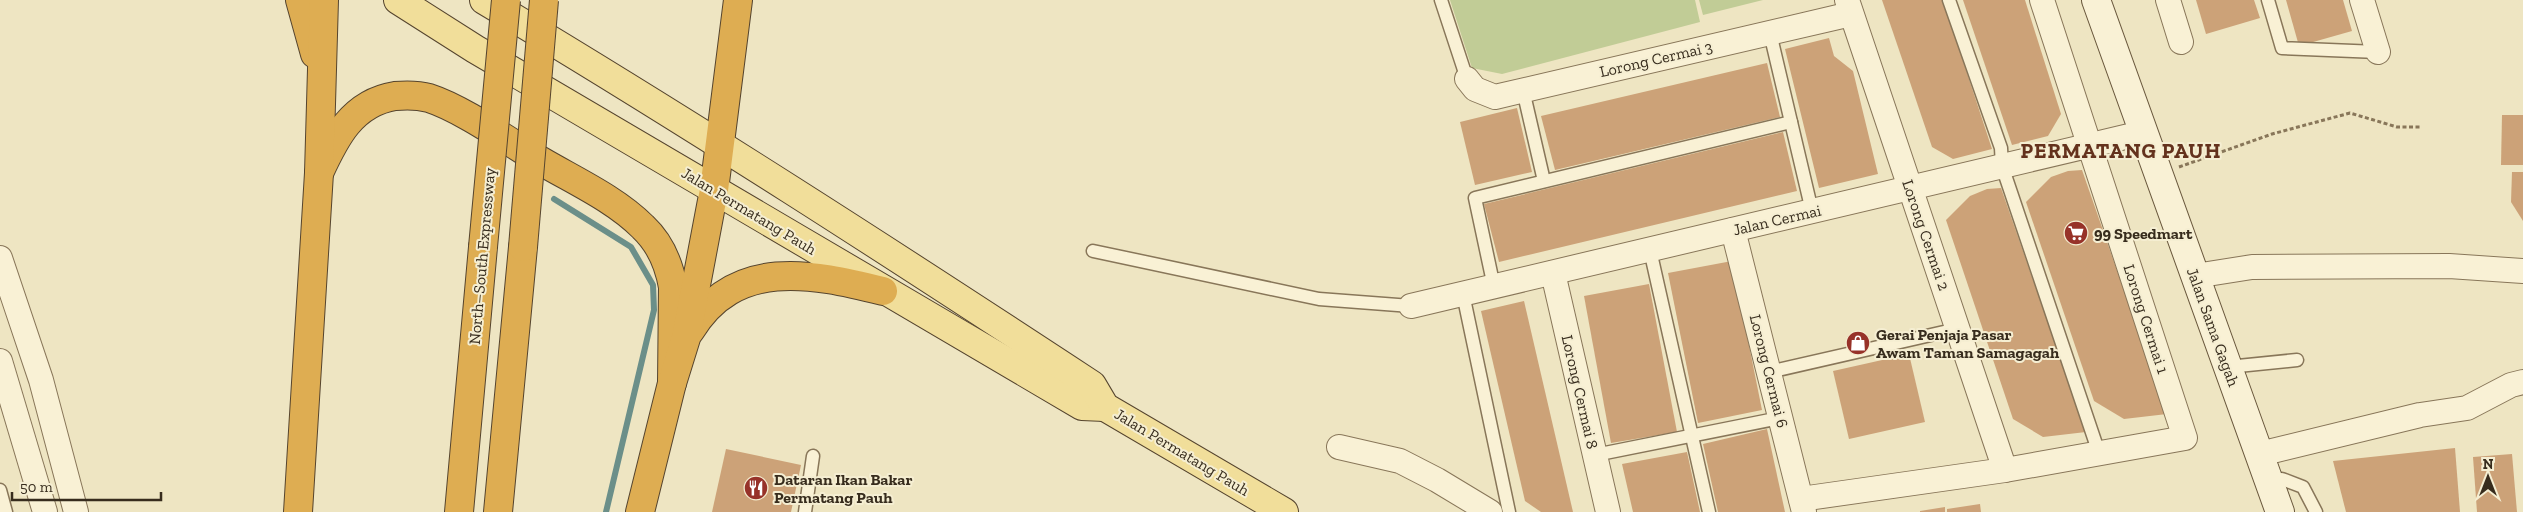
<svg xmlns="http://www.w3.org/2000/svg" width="2523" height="512" viewBox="0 0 2523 512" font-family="'Zilla Slab',serif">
	<rect width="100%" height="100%" fill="#eee5c2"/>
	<g fill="#c1cc96">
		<path d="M1450 0H1695L1700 22 1502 74 1472 68Z"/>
		<path d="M1699 0H1763L1703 15Z"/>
	</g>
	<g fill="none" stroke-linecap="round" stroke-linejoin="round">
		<path stroke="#6b8f89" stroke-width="6" d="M554 199 631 247 653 285 654 310 606 512"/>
	</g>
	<g fill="#cca278">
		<path d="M1882 0H1943L1992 149 1953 159 1932 147Z"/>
		<path d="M1963 0H2025L2061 114 2048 136 2012 145Z"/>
		<path d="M2196 0H2254L2260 18 2206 34Z"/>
		<path d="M2286 0H2343L2352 31 2299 46Z"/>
		<path d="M1829 38 1834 56 1853 71 1878 174 1819 188 1785 49Z"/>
		<path d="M1767 63 1780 117 1555 170 1541 116Z"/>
		<path d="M1517 108 1532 172 1475 185 1460 122Z"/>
		<path d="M2502 115H2523V165H2501Z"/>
		<path d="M1783 132 1797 191 1499 262 1484 204Z"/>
		<path d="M2082 170 2167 414 2124 419 2094 401 2026 202 2051 177 2068 171Z"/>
		<path d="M2512 172H2523V221L2511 202Z"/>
		<path d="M2001 188 2086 432 2043 437 2013 419 1946 220 1970 196 1987 189Z"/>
		<path d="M1732 261 1762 410 1698 423 1668 273Z"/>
		<path d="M1649 284 1677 432 1611 443 1584 296Z"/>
		<path d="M1524 301 1573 512H1541L1525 501 1481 311Z"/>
		<path d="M1909 354 1925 422 1849 439 1833 371Z"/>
		<path d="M1767 429 1785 512H1718L1703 444Z"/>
		<path d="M2455 448 2460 512H2346L2333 461Z"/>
		<path d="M726 449 801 465 791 512H712Z"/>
		<path d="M1687 452 1700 512H1633L1622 464Z"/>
		<path d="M2512 454 2517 512H2477L2473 457Z"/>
		<path d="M1980 504 1981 512H1947V509Z"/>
		<path d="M1945 507V512H1920V511Z"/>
	</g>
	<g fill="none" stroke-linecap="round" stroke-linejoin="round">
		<g stroke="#887659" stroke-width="15">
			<g id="lane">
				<path d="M1441 0 1467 79"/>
				<path d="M1949 0 2001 148 2002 166 2099 453"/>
				<path d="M2268 0 2282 48 2378 52"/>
				<path d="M1770 33 1812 211"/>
				<path d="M1523 90 1544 181"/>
				<path d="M1650 250 1709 512"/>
				<path d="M1093 251 1319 299 1411 306"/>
				<path d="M1494 287 1475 198 1791 122"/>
				<path d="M1463 294 1509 512"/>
				<path d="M2228 367 2297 360"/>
				<path d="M1769 372 1957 329"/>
				<path d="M1595 455 1780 418"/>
				<path d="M2271 487 2282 479 2303 487 2316 512"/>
				<path d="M0 490 6 512"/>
				<path d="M805 512 813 456"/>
			</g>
		</g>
		<g stroke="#887659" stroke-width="26">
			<g id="street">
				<path d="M1847 0 2005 470"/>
				<path d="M2168 0 2181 42"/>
				<path d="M2362 0 2378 52"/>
				<path d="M1467 79 1475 89 1495 97 1851 14"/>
				<path d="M1733 230 1804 512"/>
				<path d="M0 258 41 380 76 512"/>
				<path d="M1553 273 1608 512"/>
				<path d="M2195 276 2252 267 2449 266 2523 271"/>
				<path d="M1411 306 2142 133"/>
				<path d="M0 361 45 512"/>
				<path d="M1339 447 1400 461 1437 480 1490 512"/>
				<path d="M2260 454 2420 415 2467 408 2511 385 2523 382"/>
				<path d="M1801 499 2005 470 2185 438 2042 0"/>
			</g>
		</g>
		<g stroke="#69573c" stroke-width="30">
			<path id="secondary" d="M2096 0 2280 512"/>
		</g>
		<g stroke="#55442e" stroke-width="30">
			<g id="primary">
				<path d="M398 0 475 49 1082 406 1105 407"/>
				<path d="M484 0C690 123 891 253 1092 385L1105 407 1284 512"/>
			</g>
		</g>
		<g stroke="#55442e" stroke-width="30">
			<g id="highway">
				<path d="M300 0 315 54"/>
				<path d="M319 173C335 138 352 103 395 96 406 95 418 95 429 98 463 109 509 142 541 161 575 181 615 199 643 227 660 243 669 264 673 287L672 383"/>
				<path d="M690 331C735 257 811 273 883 291"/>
				<path d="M298 512 319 173 324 0"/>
				<path d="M459 512 483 247"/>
				<path d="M498 512 523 247"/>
				<path d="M640 512 672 383 686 338 714 190 738 0"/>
			</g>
		</g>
		<path stroke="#887659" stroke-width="3" stroke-dasharray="4 2.5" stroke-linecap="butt" d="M2179 167 2272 134 2350 113 2397 127H2421"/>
		<use href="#lane" stroke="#f9f1d5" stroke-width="12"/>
		<use href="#street" stroke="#f9f1d5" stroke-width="24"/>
		<use href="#secondary" stroke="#f9f1d5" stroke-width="28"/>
		<use href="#primary" stroke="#f1de9a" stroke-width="28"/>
		<use href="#highway" stroke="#dead52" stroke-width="28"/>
		<g stroke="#55442e" stroke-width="30" stroke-linecap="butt">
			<g id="highway-bridge">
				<path d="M483 247 506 0"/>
				<path d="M523 247 544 0"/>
			</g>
		</g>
		<use href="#highway-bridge" stroke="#dead52" stroke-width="28"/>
	</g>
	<defs>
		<g id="supermarket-disc" transform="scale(1.25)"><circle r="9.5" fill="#973229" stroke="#f5eed2"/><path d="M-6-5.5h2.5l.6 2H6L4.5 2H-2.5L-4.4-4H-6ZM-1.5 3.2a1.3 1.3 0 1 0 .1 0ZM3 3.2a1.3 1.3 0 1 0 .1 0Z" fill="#fff"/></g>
		<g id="shop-disc" transform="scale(1.25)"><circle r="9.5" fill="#973229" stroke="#f5eed2"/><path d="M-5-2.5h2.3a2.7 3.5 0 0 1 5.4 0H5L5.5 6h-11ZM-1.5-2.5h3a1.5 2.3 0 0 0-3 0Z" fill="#fff"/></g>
		<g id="restaurant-disc" transform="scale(1.25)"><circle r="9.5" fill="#973229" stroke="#f5eed2"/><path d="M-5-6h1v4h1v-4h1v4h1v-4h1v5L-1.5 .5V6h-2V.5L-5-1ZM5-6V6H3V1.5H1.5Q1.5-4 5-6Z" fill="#fff"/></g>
	</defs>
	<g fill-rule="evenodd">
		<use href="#supermarket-disc" x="2076" y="233"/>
		<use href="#shop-disc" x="1858" y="343"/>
		<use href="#restaurant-disc" x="756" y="488"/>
	</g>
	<g text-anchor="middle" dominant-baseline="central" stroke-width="4" stroke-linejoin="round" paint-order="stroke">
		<g font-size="16" fill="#372c1d" stroke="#f5eed2">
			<text transform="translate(1656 59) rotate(-13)">Lorong Cermai 3</text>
			<text transform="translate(749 211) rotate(31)">Jalan Permatang Pauh</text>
			<text transform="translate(1777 220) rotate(-13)">Jalan Cermai</text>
			<text transform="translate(1926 235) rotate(71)">Lorong Cermai 2</text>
			<text transform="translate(482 256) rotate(-85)">North–South Expressway</text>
			<text transform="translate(2146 319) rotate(72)">Lorong Cermai 1</text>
			<text transform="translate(2213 327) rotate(70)">Jalan Sama Gagah</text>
			<text transform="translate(1769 371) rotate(76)">Lorong Cermai 6</text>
			<text transform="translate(1580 392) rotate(77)">Lorong Cermai 8</text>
			<text transform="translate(1182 452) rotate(31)">Jalan Permatang Pauh</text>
		</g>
		<g font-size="16" font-weight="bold" fill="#372c1d" stroke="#f5eed2" text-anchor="start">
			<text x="2094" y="233">99 Speedmart</text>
			<text x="1876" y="334">Gerai Penjaja Pasar<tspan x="1876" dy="18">Awam Taman Samagagah</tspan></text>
			<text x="774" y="479">Dataran Ikan Bakar<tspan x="774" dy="18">Permatang Pauh</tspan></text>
		</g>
		<g font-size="21" font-weight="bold" letter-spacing="1" fill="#64321d" stroke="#f5eed2">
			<text x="2121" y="150">PERMATANG PAUH</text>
		</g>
	</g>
	<g transform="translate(2488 477)" stroke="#f5eed2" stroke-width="4" paint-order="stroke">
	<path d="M0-4L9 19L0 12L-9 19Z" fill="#372c1d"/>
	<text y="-8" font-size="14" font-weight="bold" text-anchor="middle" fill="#372c1d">N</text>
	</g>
	<path d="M12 492v8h149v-8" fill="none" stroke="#372c1d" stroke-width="2.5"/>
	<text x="20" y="492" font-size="15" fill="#372c1d" stroke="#f5eed2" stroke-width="4" paint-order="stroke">50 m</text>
</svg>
